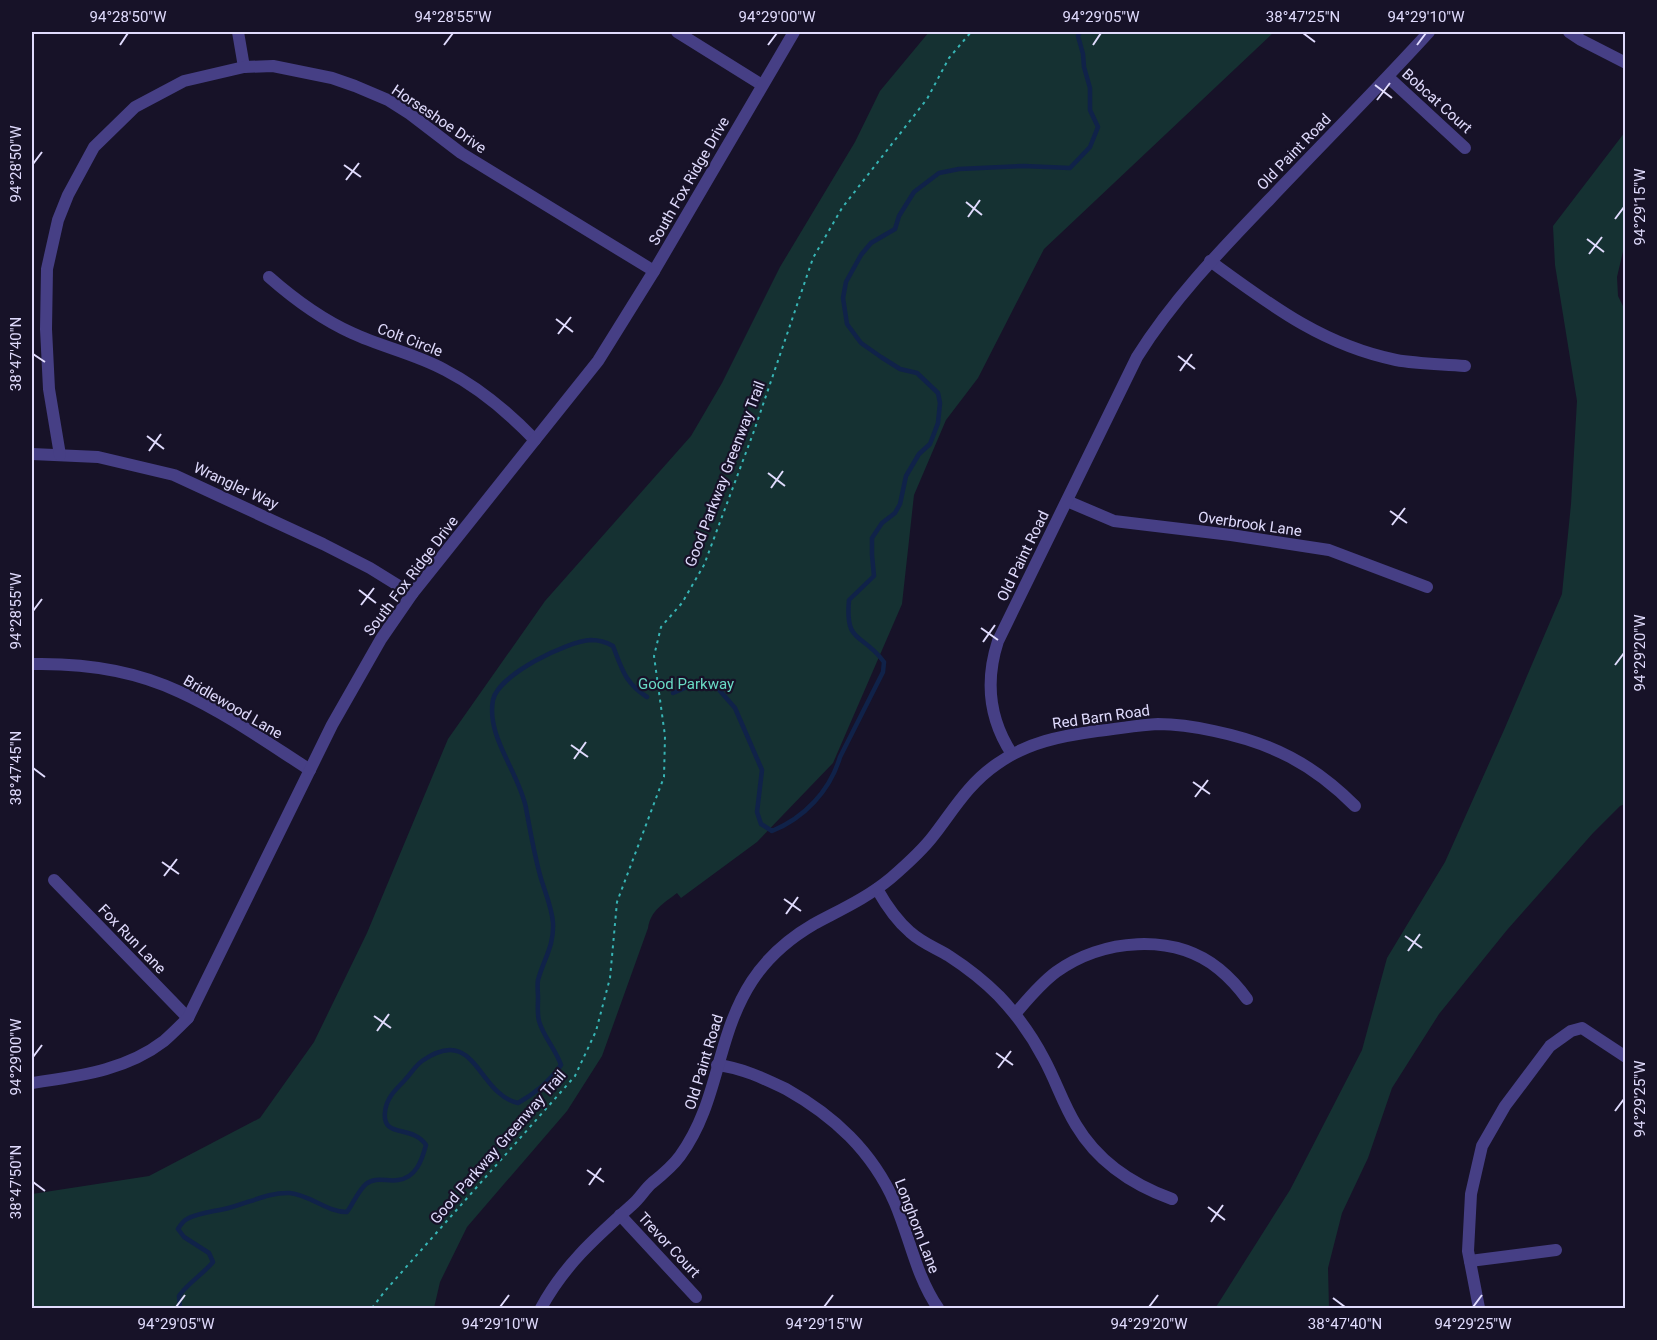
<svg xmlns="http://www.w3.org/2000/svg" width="1657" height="1340" viewBox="0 0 1657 1340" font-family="Roboto,sans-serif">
	<rect width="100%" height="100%" fill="#171228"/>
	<g fill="#153132">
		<path d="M929 32H1274L1044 249 978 378 946 420 914 495 902 604 833 763 757 842 681 898 677 893C663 904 651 910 648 928L602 1056 567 1111 467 1227 440 1282 434 1308H32V1194L149 1176 260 1118 314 1042 367 933 448 739 545 601 691 436 722 383 780 267 855 142 880 91Z"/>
		<path d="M1625 132V243L1617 277 1618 296 1626 312 1625 804 1620 806 1593 833 1507 930 1439 1014 1392 1088 1368 1158 1342 1213 1328 1268 1329 1308H1218L1216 1307 1290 1190 1362 1050 1387 958 1445 862 1504 730 1562 594 1571 504 1577 401 1555 265 1553 226Z"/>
	</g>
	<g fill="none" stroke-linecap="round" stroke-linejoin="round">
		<g stroke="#102249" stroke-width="4.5">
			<path d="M673 693 699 682 714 684 735 708 762 770 757 812 761 824 772 831C804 818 830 791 840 757L883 672 884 662C862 632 845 645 849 600L874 576 872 555V538L882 523 895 513 900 504 906 476 919 454 930 444 938 423 940 403 938 393 917 373 900 369 881 357 861 343 847 324 843 298 846 282 861 255 871 243 895 229 899 216 914 192 939 173 959 169 1024 166 1070 168 1090 147 1098 127 1090 110V88L1084 67 1083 54 1078 36 1080 32"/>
			<path d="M180 1308 179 1296C188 1283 202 1275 213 1262L209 1253 184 1237 178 1229C181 1224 183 1221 187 1219 202 1211 217 1212 232 1207 251 1202 270 1192 290 1193 310 1195 327 1212 347 1212 353 1204 358 1191 366 1184 376 1176 387 1182 398 1180 416 1178 422 1160 426 1145 412 1124 382 1139 385 1112 386 1099 395 1090 404 1081 410 1075 415 1066 422 1061 476 1023 477 1094 518 1103 534 1094 550 1081 561 1065 556 1050 543 1036 539 1021 537 1013 538 1005 538 998 538 992 537 985 538 980 544 958 554 947 553 923 552 907 544 890 540 875 534 853 530 830 526 808 519 772 486 737 493 700 498 675 567 641 591 640 599 640 606 642 613 646 622 669 625 683 647 697"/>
		</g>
		<path stroke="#37b5b5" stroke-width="2" stroke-dasharray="3 4.5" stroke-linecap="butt" d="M372 1308 385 1291 575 1076 596 1031 610 978 617 902 664 777 665 736 654 656 661 627 682 603 704 565 754 431 813 258 842 208 927 99 949 58 971 32"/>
		<g stroke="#463f85" stroke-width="12">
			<path d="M238 32 244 67"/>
			<path d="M677 32 762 85"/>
			<path d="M1569 32 1581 40 1626 63"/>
			<path d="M1388 77 1465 148"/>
			<path d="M1210 261C1269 304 1322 345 1396 360 1418 364 1442 364 1465 366"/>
			<path d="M269 277C294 299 321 319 352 333 382 347 416 354 445 370 480 388 508 412 535 440"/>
			<path d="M32 454 98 457 174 475 323 544 370 568 412 594"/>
			<path d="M60 455 49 389 46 329 47 269 58 220 68 195 94 147 135 107 184 81 244 67 273 66 332 78 355 86 388 100 410 114 461 153 654 271"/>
			<path d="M1067 501 1114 521 1231 535 1329 550 1427 587"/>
			<path d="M32 664C82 663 134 670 180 692 226 713 268 743 310 770"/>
			<path d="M1012 754C989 719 985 681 998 641L1137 357C1174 298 1221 250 1269 200 1322 144 1377 89 1429 32"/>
			<path d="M54 880 188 1018"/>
			<path d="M877 889C886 905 896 920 910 932 922 943 936 948 949 956 966 967 985 982 999 996 1017 1015 1032 1036 1044 1059 1056 1081 1063 1104 1076 1125 1098 1162 1133 1185 1172 1199"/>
			<path d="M1015 1014C1028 999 1040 984 1056 972 1102 939 1173 932 1219 969 1230 978 1239 988 1247 999"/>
			<path d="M717 1065C742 1068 763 1078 786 1089 834 1116 872 1151 895 1203 910 1238 916 1276 938 1308"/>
			<path d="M32 1083C78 1076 125 1071 164 1041 172 1034 180 1026 188 1018L332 725 381 639 412 594 598 361 654 271 794 32"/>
			<path d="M620 1215 696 1297"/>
			<path d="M1470 1261 1556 1250"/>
			<path d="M541 1308C565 1264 596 1237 633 1204 640 1198 645 1189 652 1183 662 1175 672 1167 680 1156 720 1101 715 1038 752 981 767 958 790 938 814 924 840 910 867 898 891 878 906 865 922 851 934 835 954 809 969 783 997 764 1028 742 1061 736 1097 731 1118 729 1137 725 1158 724 1177 724 1196 727 1214 731 1272 743 1313 764 1355 806"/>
			<path d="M1479 1308 1468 1251 1471 1194 1482 1146 1505 1106 1550 1046 1571 1031 1582 1028 1626 1057"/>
		</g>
	</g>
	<path fill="none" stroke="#e0dbfd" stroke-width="2" d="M1303 33 1315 42M120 45 128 33M444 45 453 33M768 45 777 33M1093 45 1101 33M1417 45 1426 33M1375 85 1392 98M1377 100 1390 83M33 164 42 152M344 165 361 177M346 180 359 163M966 202 982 215M968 217 980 200M1615 219 1624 207M1587 239 1604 252M1589 254 1602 237M556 319 573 332M558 334 571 317M33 354 45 362M1178 356 1195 369M1180 371 1192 354M147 436 164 449M149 451 161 434M768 473 785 486M771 488 783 471M1390 511 1407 523M1392 525 1405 508M359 590 376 603M361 605 374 588M33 611 42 599M981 628 998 640M983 642 995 625M1615 665 1624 653M571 745 588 757M574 759 586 742M33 768 45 777M1193 782 1210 794M1195 797 1208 780M162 862 179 874M164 876 177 859M784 899 801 911M786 914 798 897M1405 936 1422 948M1408 951 1420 934M374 1016 391 1028M377 1031 389 1014M996 1053 1013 1065M33 1057 42 1045M998 1068 1011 1051M1615 1111 1624 1099M587 1170 604 1182M33 1182 45 1191M589 1185 601 1168M1208 1207 1225 1220M1211 1222 1223 1205M1333 1298 1345 1307M176 1307 185 1295M500 1307 509 1295M824 1307 833 1295M1149 1307 1158 1295M1473 1307 1482 1295"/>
	<g text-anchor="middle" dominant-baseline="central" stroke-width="4.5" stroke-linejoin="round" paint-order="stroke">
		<g font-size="15" fill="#e0dbfd" stroke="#171228">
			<text transform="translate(1437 101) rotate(42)">Bobcat Court</text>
			<text transform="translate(439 119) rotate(34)">Horseshoe Drive</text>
			<text transform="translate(1294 152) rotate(-46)">Old Paint Road</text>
			<text transform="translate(689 181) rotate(-60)">South Fox Ridge Drive</text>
			<text transform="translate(410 340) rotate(21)">Colt Circle</text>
			<text transform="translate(725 474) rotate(-69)">Good Parkway Greenway Trail</text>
			<text transform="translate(236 486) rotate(25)">Wrangler Way</text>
			<text transform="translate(1250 524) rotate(8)">Overbrook Lane</text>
			<text transform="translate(1023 556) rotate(-64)">Old Paint Road</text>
			<text transform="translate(411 576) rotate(-53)">South Fox Ridge Drive</text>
			<text transform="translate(233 707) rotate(30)">Bridlewood Lane</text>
			<text transform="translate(1101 717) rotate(-8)">Red Barn Road</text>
			<text transform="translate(132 939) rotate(46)">Fox Run Lane</text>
			<text transform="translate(704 1062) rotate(-73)">Old Paint Road</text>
			<text transform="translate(498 1147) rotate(-49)">Good Parkway Greenway Trail</text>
			<text transform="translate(917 1226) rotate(69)">Longhorn Lane</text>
			<text transform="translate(669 1245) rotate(47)">Trevor Court</text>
		</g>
		<g font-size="15" fill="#69dbc5" stroke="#171228">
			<text x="686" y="684">Good Parkway</text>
		</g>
	</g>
	<rect width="1657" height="1340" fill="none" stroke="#171228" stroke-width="66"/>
	<rect x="33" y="33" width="1591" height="1274" fill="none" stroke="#e0dbfd" stroke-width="2"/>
	<g font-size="15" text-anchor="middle" fill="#e0dbfd">
		<text x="128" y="22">94°28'50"W</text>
		<text x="453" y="22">94°28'55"W</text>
		<text x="777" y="22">94°29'00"W</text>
		<text x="1101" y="22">94°29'05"W</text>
		<text x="1303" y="22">38°47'25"N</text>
		<text x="1426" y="22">94°29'10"W</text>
		<text transform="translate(16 164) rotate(-90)" y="5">94°28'50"W</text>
		<text transform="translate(1640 207) rotate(-90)" y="5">94°29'15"W</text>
		<text transform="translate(16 354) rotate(-90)" y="5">38°47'40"N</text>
		<text transform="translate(16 611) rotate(-90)" y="5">94°28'55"W</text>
		<text transform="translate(1640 653) rotate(-90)" y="5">94°29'20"W</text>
		<text transform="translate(16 768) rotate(-90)" y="5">38°47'45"N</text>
		<text transform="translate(16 1057) rotate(-90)" y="5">94°29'00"W</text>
		<text transform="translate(1640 1099) rotate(-90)" y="5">94°29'25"W</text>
		<text transform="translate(16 1182) rotate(-90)" y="5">38°47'50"N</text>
		<text x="176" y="1329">94°29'05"W</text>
		<text x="500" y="1329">94°29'10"W</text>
		<text x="824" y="1329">94°29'15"W</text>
		<text x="1149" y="1329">94°29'20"W</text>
		<text x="1345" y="1329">38°47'40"N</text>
		<text x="1473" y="1329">94°29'25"W</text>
	</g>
</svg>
